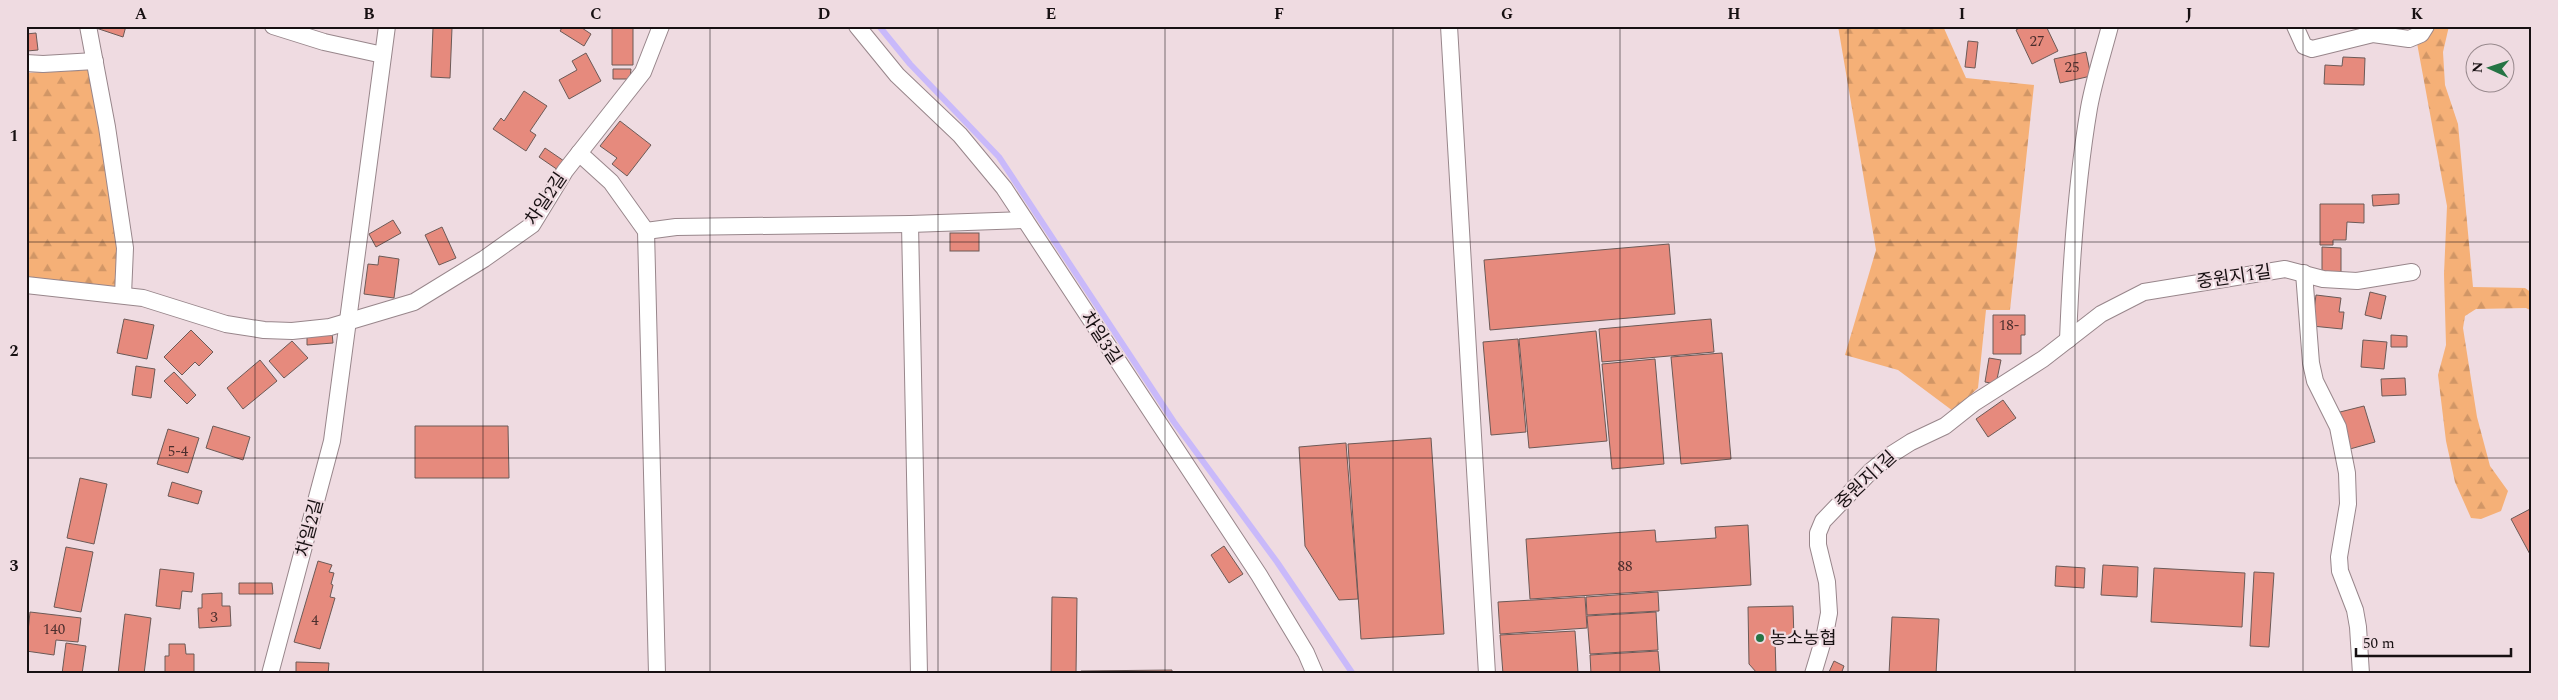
<svg xmlns="http://www.w3.org/2000/svg" width="2558" height="700" viewBox="0 0 2558 700" font-family="Spectral,'Noto Sans KR',serif">
	<defs>
		<pattern id="forest-firs" width="22" height="20" patternUnits="userSpaceOnUse" patternTransform="scale(1.25)"><rect width="22" height="20" fill="#f5b077"/><path d="M5 1l3.5 6h-7zM16 11l3.5 6h-7z" fill="#d19666"/></pattern>
	</defs>
	<rect width="100%" height="100%" fill="#efdbe1"/>
	<g fill="url(#forest-firs)">
		<path d="M1838 26H1943L1966 78 2034 85 2010 310H1986L1978 388 1953 411 1898 370 1845 355 1876 250Z"/>
		<path d="M2432 26H2449L2443 52 2445 85 2458 124 2473 287 2525 288 2532 293V311L2526 308 2476 309 2465 316 2463 328 2477 417 2490 466 2508 491 2501 511 2481 519 2471 518 2455 482 2446 441 2438 375 2446 345 2444 274 2447 206 2417 43Z"/>
		<path d="M88 69 93 73 122 267 115 290 26 279V73Z"/>
	</g>
	<g fill="none" stroke-linecap="round" stroke-linejoin="round">
		<path stroke="#c9b9fa" stroke-width="6" d="M879 26 910 64 999 157 1174 422 1277 562 1353 674"/>
	</g>
	<g fill="#e68a7d" stroke="#6c5a57">
		<path d="M97 26H126L123 37 96 28Z"/>
		<path d="M563 26H579L591 34 584 46 560 31Z"/>
		<path d="M612 26 633 27V65H612Z"/>
		<path d="M2023 26H2046L2058 51 2032 64 2016 30Z"/>
		<path d="M433 28H452L450 78 431 77Z"/>
		<path d="M36 33 38 50 27 51 26 34Z"/>
		<path d="M1968 41 1978 42 1975 68 1965 67Z"/>
		<path d="M2086 52 2091 76 2060 83 2054 59Z"/>
		<path d="M586 53 601 81 569 99 559 80 577 70 572 61Z"/>
		<path d="M2343 57 2365 58 2364 85 2324 84 2325 65 2342 66Z"/>
		<path d="M613 69H631L630 79H613Z"/>
		<path d="M524 91 547 106 530 131 536 135 526 151 493 129 501 118 504 121Z"/>
		<path d="M620 121 651 145 627 176 612 164 617 158 600 146Z"/>
		<path d="M545 148 564 161 558 170 539 157Z"/>
		<path d="M2399 194V204L2373 206 2372 195Z"/>
		<path d="M2320 204H2364V223L2347 222 2346 240H2333V245H2320Z"/>
		<path d="M393 220 401 233 376 247 369 234Z"/>
		<path d="M442 227 456 258 439 265 425 235Z"/>
		<rect x="950" y="233" width="29" height="18"/>
		<path d="M1669 244 1675 314 1490 330 1484 260Z"/>
		<path d="M2322 247 2341 248V273L2322 272Z"/>
		<path d="M379 256 399 259 394 298 364 294 368 264 378 265Z"/>
		<path d="M2370 292 2386 296 2381 319 2365 315Z"/>
		<path d="M2316 295 2341 298 2339 312H2344L2342 329 2312 326Z"/>
		<path d="M1993 315H2025V335H2021V354H1993Z"/>
		<path d="M124 319 154 325 147 359 117 353Z"/>
		<path d="M1711 319 1714 352 1602 362 1599 329Z"/>
		<path d="M191 330 213 352 199 366 195 362 182 375 164 357Z"/>
		<path d="M1596 331 1607 441 1529 448 1519 339Z"/>
		<path d="M332 333 333 343 307 345V335Z"/>
		<path d="M2391 335 2407 336V347H2391Z"/>
		<path d="M1518 339 1526 432 1491 435 1483 342Z"/>
		<path d="M2363 340 2387 342 2384 369 2361 367Z"/>
		<path d="M292 341 308 358 284 378 269 361Z"/>
		<path d="M1722 353 1731 459 1681 464 1671 357Z"/>
		<path d="M1989 358 2001 360 1996 384 1985 382Z"/>
		<path d="M1655 359 1664 464 1612 469 1602 364Z"/>
		<path d="M260 360 277 381 243 409 227 388Z"/>
		<path d="M136 366 155 369 151 398 132 395Z"/>
		<path d="M174 372 196 395 187 404 164 381Z"/>
		<path d="M2405 378 2406 395 2382 396 2381 379Z"/>
		<path d="M2003 400 2016 418 1988 437 1976 419Z"/>
		<path d="M2364 406 2375 442 2350 449 2340 412Z"/>
		<path d="M213 426 250 437 243 460 206 448Z"/>
		<path d="M415 426H508L509 478H415Z"/>
		<path d="M168 429 199 438 188 473 157 464Z"/>
		<path d="M1431 438 1444 634 1361 639 1348 444Z"/>
		<path d="M1346 443 1358 599 1339 600 1305 546 1299 447Z"/>
		<path d="M80 478 107 484 94 544 67 538Z"/>
		<path d="M172 482 202 491 198 504 168 496Z"/>
		<path d="M2532 508V558L2511 519Z"/>
		<path d="M1748 525 1751 585 1530 599 1526 539 1655 530 1656 542 1716 538 1715 527Z"/>
		<path d="M1224 546 1243 574 1229 583 1211 555Z"/>
		<path d="M66 547 93 552 81 612 54 607Z"/>
		<path d="M318 561 332 565 329 572 334 573 331 584 333 585 330 597 335 598 320 649 294 642Z"/>
		<path d="M2103 565 2138 567 2137 597 2101 595Z"/>
		<path d="M2056 566 2085 568 2084 588 2055 586Z"/>
		<path d="M2154 568 2245 573 2242 627 2151 622Z"/>
		<path d="M160 569 194 573 192 592 182 591 180 609 156 606Z"/>
		<path d="M2254 572 2274 573 2269 647 2250 646Z"/>
		<path d="M239 583H272L273 594H239Z"/>
		<path d="M1658 592 1659 611 1587 615 1586 597Z"/>
		<path d="M222 593V606H230L231 626 199 628 198 608H202V594Z"/>
		<path d="M1052 597 1077 598 1076 674H1051Z"/>
		<path d="M1585 597 1587 628 1500 634 1498 602Z"/>
		<path d="M1793 606 1794 640H1775L1776 673H1757L1749 664 1748 607Z"/>
		<path d="M30 612 81 618 78 642 56 640 54 655 26 651Z"/>
		<path d="M1656 612 1658 650 1590 654 1587 616Z"/>
		<path d="M125 614 151 618 144 674H118Z"/>
		<path d="M1892 617 1939 619 1936 674H1889Z"/>
		<path d="M1575 631 1578 672 1503 674 1500 635Z"/>
		<path d="M66 643 86 646 82 674H62Z"/>
		<path d="M169 644H185L186 654H194V674H165V656H169Z"/>
		<path d="M1658 651 1660 674H1591L1590 655Z"/>
		<path d="M1834 661 1844 666 1841 674 1829 672Z"/>
		<path d="M296 662 329 663 328 674H296Z"/>
		<path d="M1172 670V674H1081V671Z"/>
	</g>
	<g fill="none" stroke-linecap="round" stroke-linejoin="round">
		<g stroke="#98868b" stroke-width="18">
			<g id="minor">
				<path d="M88 26 107 127 125 248 123 295"/>
				<path d="M273 26 324 42 383 55"/>
				<path d="M857 26 897 75 960 135 1004 188 1259 575 1306 653 1315 674"/>
				<path d="M1449 26 1487 674"/>
				<path d="M2295 26 2304 46 2312 49 2373 34 2409 39 2421 34 2426 26"/>
				<path d="M26 63 43 64 95 61"/>
				<path d="M579 153 611 182 646 231 657 674"/>
				<path d="M910 224 919 674"/>
				<path d="M646 231 676 227 910 224 1025 220"/>
				<path d="M2304 273 2311 363 2315 381 2338 427 2347 473 2348 504 2339 557 2340 571 2355 610 2358 627 2361 674"/>
				<path d="M26 285 143 298 226 324 264 330 292 331 330 327 414 302 484 259 532 225 565 171 643 72 661 26"/>
				<path d="M2068 340C2071 262 2076 185 2089 108 2094 80 2103 53 2110 26"/>
				<path d="M270 674 332 441 387 26"/>
				<path d="M1813 674 1825 634 1829 613 1827 582 1818 545V533L1823 521 1871 471 1892 454 1911 442 1945 426 1974 403 2043 359 2101 314 2144 292 2285 269 2323 279 2357 281 2412 272"/>
			</g>
		</g>
		<use href="#minor" stroke="#fff" stroke-width="16"/>
	</g>
	<path fill="none" stroke="#171012" stroke-width="1" stroke-opacity="0.55" d="M255 26V674M483 26V674M710 26V674M938 26V674M1165 26V674M1393 26V674M1620 26V674M1848 26V674M2075 26V674M2303 26V674M26 242H2532M26 458H2532"/>
	<circle fill="#257444" stroke="#efdbe1" stroke-width="2" cx="1760" cy="638" r="5"/>
	<g text-anchor="middle" dominant-baseline="central" stroke-width="4.5" stroke-linejoin="round" paint-order="stroke">
		<g font-size="15" fill="#4b2e2d">
			<text x="2037" y="41">27</text>
			<text x="2072" y="67">25</text>
			<text x="2009" y="325">18-</text>
			<text x="178" y="451">5-4</text>
			<text x="1625" y="566">88</text>
			<text x="214" y="617">3</text>
			<text x="315" y="620">4</text>
			<text x="54" y="629">140</text>
		</g>
		<g font-size="18" fill="#171012" stroke="#efdbe1">
			<text transform="translate(546 199) rotate(-56)">차일2길</text>
			<text transform="translate(2234 277) rotate(-8)">중원지1길</text>
			<text transform="translate(1101 338) rotate(57)">차일3길</text>
			<text transform="translate(1866 480) rotate(-43)">중원지1길</text>
			<text transform="translate(310 528) rotate(-75)">차일2길</text>
		</g>
		<g font-size="18" fill="#171012" stroke="#efdbe1" text-anchor="start">
			<text x="1770" y="638">농소농협</text>
		</g>
	</g>
	<rect width="2558" height="700" fill="none" stroke="#efdbe1" stroke-width="55"/>
	<g transform="translate(2490 68) rotate(273)"><circle r="24" fill="#efdbe1" stroke="#998a8e"/>
	<path d="M0-4L9 19L0 12L-9 19Z" fill="#257444"/>
	<text y="-8" font-size="14" font-weight="bold" text-anchor="middle" fill="#171012">N</text>
	</g>
	<path d="M2356 648v8h155v-8" fill="none" stroke="#171012" stroke-width="2.5"/>
	<text x="2363" y="648" font-size="15" fill="#171012" stroke="#efdbe1" stroke-width="4" paint-order="stroke">50 m</text>
	<rect x="28" y="28" width="2502" height="644" fill="none" stroke="#171012" stroke-width="2"/>
	<g font-size="16" text-anchor="middle" font-weight="bold" fill="#171012">
		<text x="141" y="19">A</text>
		<text x="369" y="19">B</text>
		<text x="596" y="19">C</text>
		<text x="824" y="19">D</text>
		<text x="1051" y="19">E</text>
		<text x="1279" y="19">F</text>
		<text x="1507" y="19">G</text>
		<text x="1734" y="19">H</text>
		<text x="1962" y="19">I</text>
		<text x="2189" y="19">J</text>
		<text x="2417" y="19">K</text>
		<text x="14" y="141">1</text>
		<text x="14" y="356">2</text>
		<text x="14" y="571">3</text>
	</g>
</svg>
